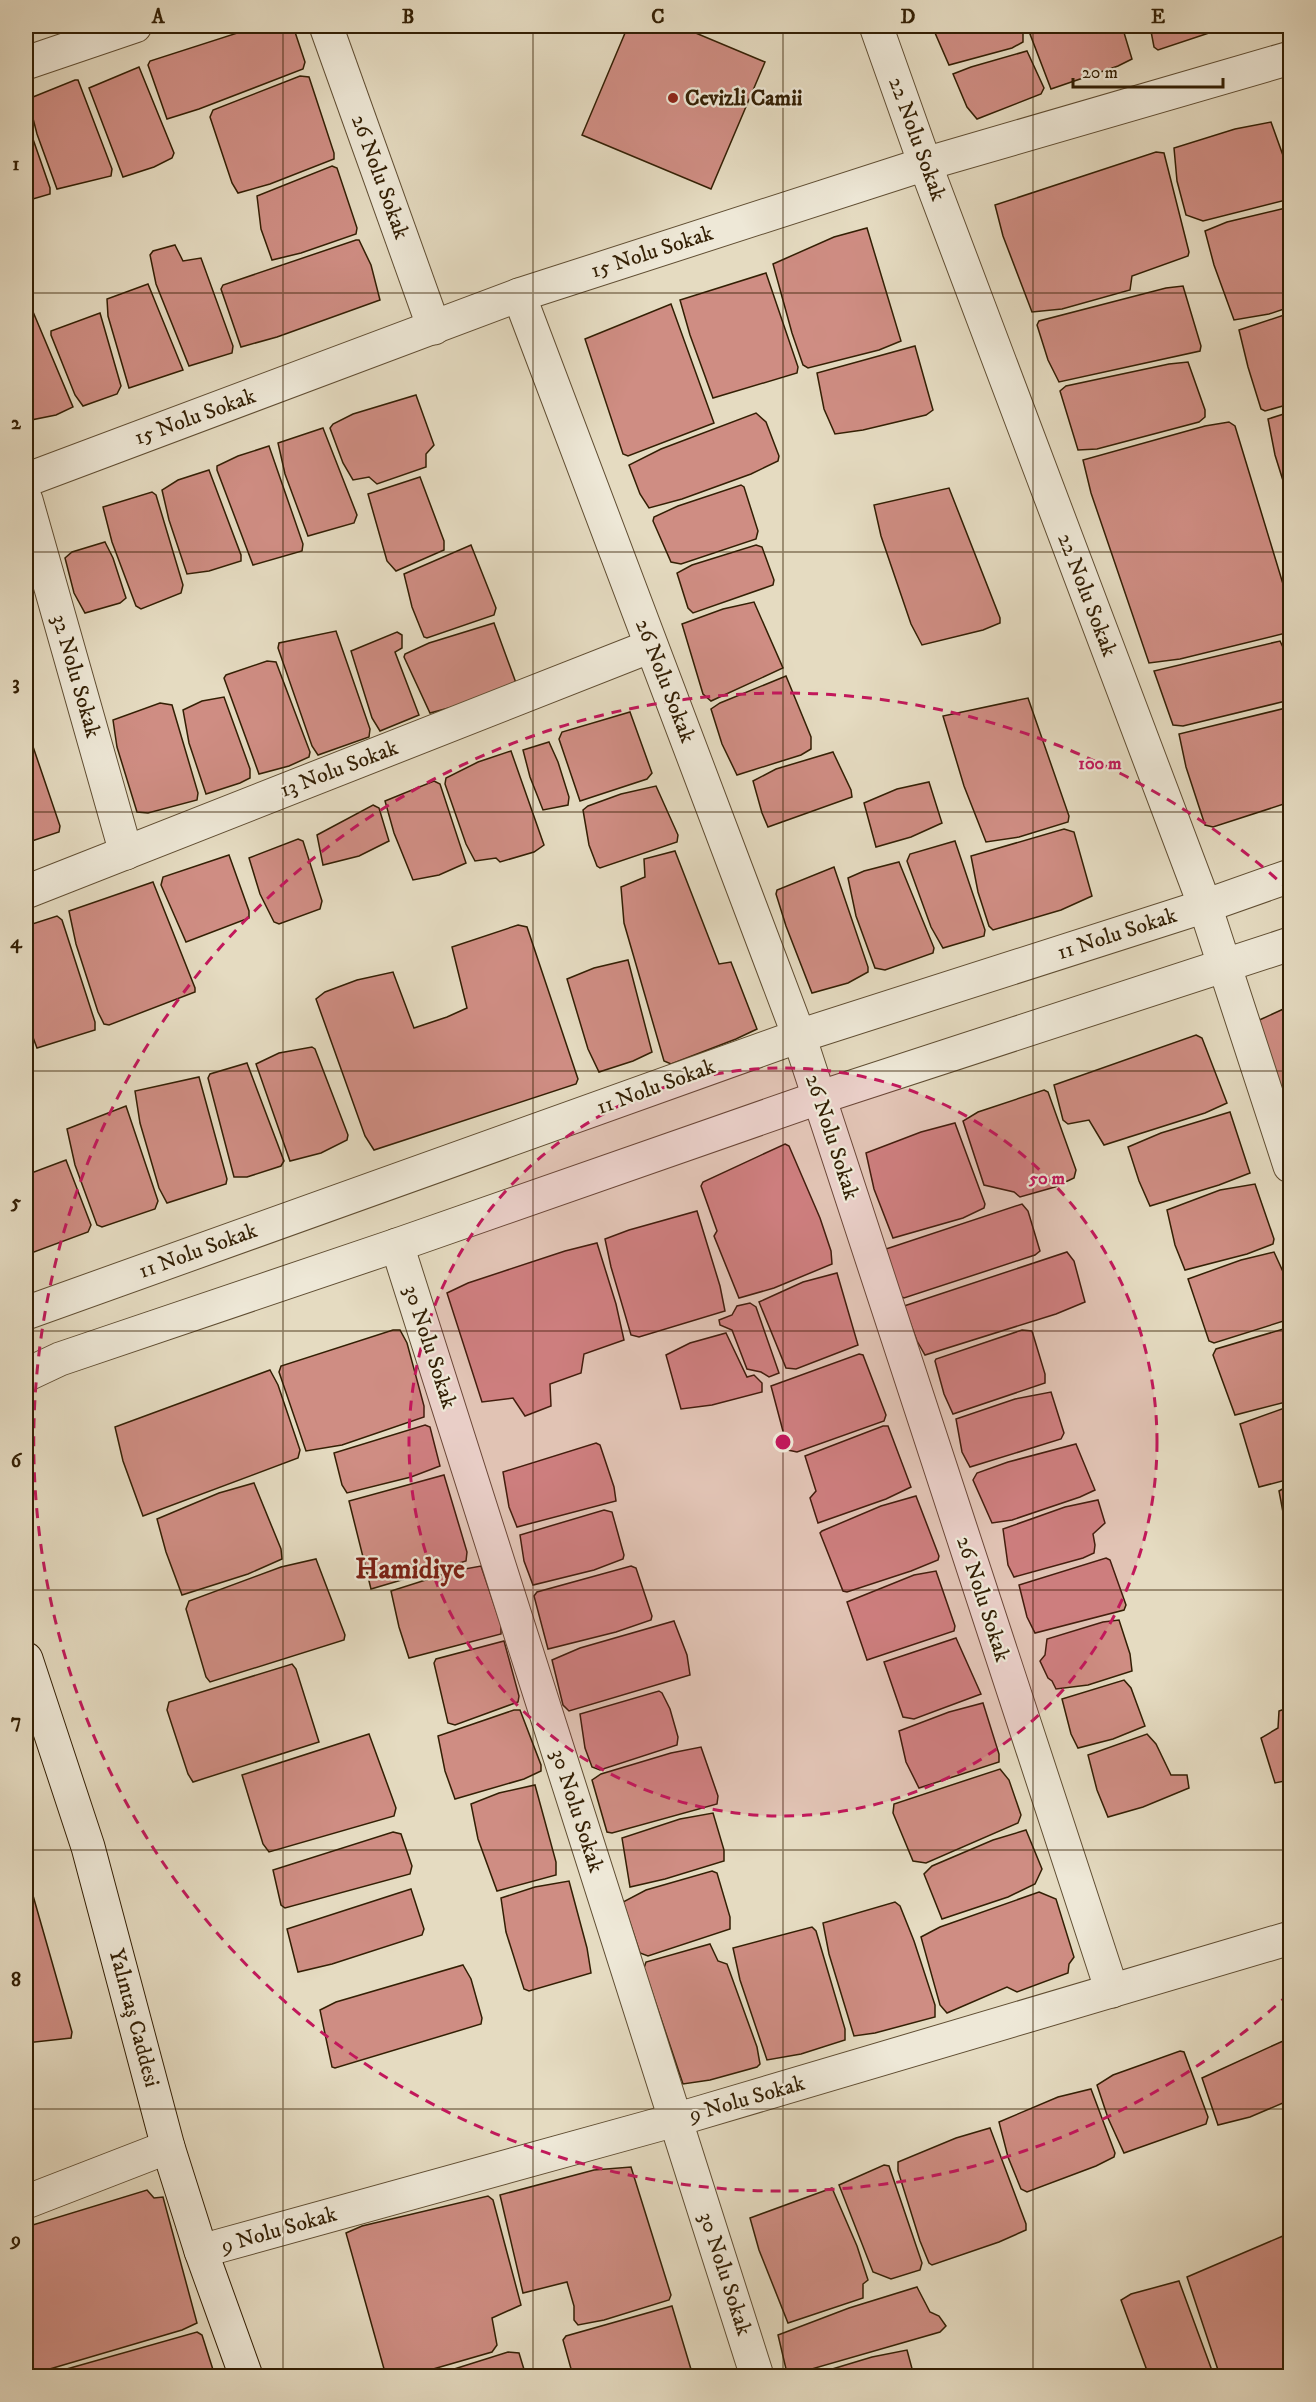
<svg xmlns="http://www.w3.org/2000/svg" width="1316" height="2402" viewBox="0 0 1316 2402" font-family="'IM FELL DW Pica',serif">
	<rect width="100%" height="100%" fill="#e5dbc1"/>
	<filter id="stains"><feTurbulence type="fractalNoise" baseFrequency=".00333" numOctaves="4"/><feColorMatrix values="0 0 0 0 .2 0 0 0 0 .09 0 0 0 0 .02 0 0 0 .5 -.17"/></filter>
	<radialGradient id="worn" r=".72"><stop offset=".6" stop-color="#630" stop-opacity="0"/><stop offset="1" stop-color="#630" stop-opacity=".3"/></radialGradient>
	<g fill="#cf8d83" stroke="#331f04" stroke-width="1.5">
		<path d="M259 26H293L305 62 303 69 199 109 167 119 148 65 150 61Z"/>
		<path d="M628 26H679L765 62 711 189 582 135Z"/>
		<path d="M932 26H1032H1026L1023 31V42L1012 48 949 65Z"/>
		<path d="M1045 26H1122L1132 59 1118 66 1051 89 1030 34Z"/>
		<path d="M1150 26H1230L1158 50 1154 47Z"/>
		<path d="M1027 51 1044 88 1041 94 977 119 967 107 953 74 971 67Z"/>
		<path d="M139 67 174 153 172 158 154 167 123 177 89 88Z"/>
		<path d="M300 76 309 77 334 153V159L270 184 238 193 232 183 210 117 213 110Z"/>
		<path d="M75 80H78L112 169 111 176 57 189 37 134 28 99Z"/>
		<path d="M26 119 50 188V194L26 201Z"/>
		<path d="M1271 122 1290 175V199L1203 221 1186 215 1177 181 1174 148 1235 129Z"/>
		<path d="M1156 152 1164 153 1189 252 1188 256 1132 276 1130 290 1062 309 1032 312 1003 236 995 205Z"/>
		<path d="M332 166 337 168 357 228 356 234 301 253 272 260 261 229 257 196Z"/>
		<path d="M1290 207V307L1269 314 1234 320 1214 265 1205 231 1227 222Z"/>
		<path d="M867 228 901 341 879 350 808 368 803 365 792 333 773 264 834 237Z"/>
		<path d="M356 240H359L371 265 380 300 277 337 241 347 221 289 223 285Z"/>
		<path d="M175 245 183 261 201 258 233 346 232 353 189 366 156 284 150 255 153 251Z"/>
		<path d="M766 273 798 367 797 373 713 398 690 335 680 300Z"/>
		<path d="M148 284 183 370 129 388 108 316 107 299Z"/>
		<path d="M1183 286 1201 346 1200 351 1059 382 1048 360 1037 325 1039 321 1166 288Z"/>
		<path d="M671 304 714 423 628 456 623 454 585 339Z"/>
		<path d="M31 307 73 407 56 415 26 421V309Z"/>
		<path d="M100 313 121 386 117 394 83 406 75 395 51 335V331Z"/>
		<path d="M1290 313V404L1265 411 1261 409 1248 367 1239 330Z"/>
		<path d="M915 346 933 410 926 415 863 430 835 434 824 409 817 373Z"/>
		<path d="M1188 362 1205 410V417L1199 422 1097 449 1078 450 1060 391 1066 386 1169 364Z"/>
		<path d="M416 395 434 445 426 454V467L377 484 369 477 353 480 343 463 330 428 333 424 353 414Z"/>
		<path d="M1290 412V503L1275 455 1268 419Z"/>
		<path d="M756 413 766 422 779 456 778 461 751 474 682 499 649 508 640 494 629 465 661 449Z"/>
		<path d="M1229 422 1235 426 1290 607V632L1180 659 1149 663 1091 493 1083 460 1205 426Z"/>
		<path d="M323 428 357 515 354 523 308 536 285 474 278 443Z"/>
		<path d="M269 446 303 544 302 551 253 565 217 470V466L238 456Z"/>
		<path d="M209 470 241 555V561L209 571 187 574 169 520 162 490 178 480Z"/>
		<path d="M420 477 444 541V550L396 571 387 561 368 494Z"/>
		<path d="M741 485 744 487 758 531 756 539 681 564 671 562 653 521 654 517 678 506Z"/>
		<path d="M949 488 1000 618V623L983 630 922 645 911 624 881 536 874 505Z"/>
		<path d="M152 492 156 495 183 585 181 593 141 609 136 606 112 542 103 507Z"/>
		<path d="M105 542 113 558 126 598 120 603 85 613 74 593 65 558 72 552Z"/>
		<path d="M471 545 496 608 494 615 427 638 424 637 412 607 404 574Z"/>
		<path d="M756 545 762 547 774 580 773 585 693 613 688 608 677 573 692 565Z"/>
		<path d="M754 602 783 668 711 701 703 694 682 624 723 609Z"/>
		<path d="M494 623 516 683V690L430 713 404 657 405 654 429 643Z"/>
		<path d="M336 631 370 729 369 737 318 755 312 746 278 648 279 643Z"/>
		<path d="M397 632 402 635V648L395 652 419 715 380 731 372 718 351 651Z"/>
		<path d="M1280 641 1290 662V700L1183 726 1173 725 1154 671Z"/>
		<path d="M267 661 276 662 310 752 309 757 289 766 259 774 224 678 226 675Z"/>
		<path d="M786 676 811 737V749L801 755 737 775 722 744 711 709 720 703Z"/>
		<path d="M224 697 250 769V778L240 783 206 794 189 743 183 710 202 701Z"/>
		<path d="M1028 698 1069 816 1068 822 1019 837 986 842 964 786 943 716Z"/>
		<path d="M160 703 172 705 198 793 197 800 148 813 137 812 117 747 113 720Z"/>
		<path d="M1290 707V802L1213 827 1205 825 1186 767 1179 734Z"/>
		<path d="M630 712 652 773 647 779 580 801 559 739 562 732Z"/>
		<path d="M26 726 60 826 59 832 26 843Z"/>
		<path d="M549 742 558 762 569 797 568 805 543 810 530 777 523 750Z"/>
		<path d="M511 751 544 845 534 852 500 862 496 858 475 861 466 844 445 784 446 778 478 762Z"/>
		<path d="M833 752 851 790 852 797 768 827 762 813 753 781 776 769Z"/>
		<path d="M434 781 440 784 466 863 439 875 413 880 394 833 385 801Z"/>
		<path d="M929 782 942 823 911 837 876 847 864 803 897 789Z"/>
		<path d="M656 786 678 835 677 842 600 868 597 866 589 845 583 810 588 806 621 794Z"/>
		<path d="M373 805 379 808 389 841 359 856 323 865 317 835Z"/>
		<path d="M1064 829 1074 832 1092 896 1061 910 993 930 989 926 978 892 971 856Z"/>
		<path d="M298 839 303 841 322 901 320 909 279 924 274 922 260 894 249 858Z"/>
		<path d="M955 841 985 930 984 936 943 948 931 927 907 861 910 854Z"/>
		<path d="M675 851 719 964 731 962 757 1029 736 1039 671 1064 664 1061 624 923 621 887 645 877 644 859Z"/>
		<path d="M229 855 249 911V918L186 942 161 885 163 877Z"/>
		<path d="M899 862 934 948 933 953 885 970 875 968 856 916 848 878 864 871Z"/>
		<path d="M834 867 868 967V972L848 983 812 993 786 926 776 894 777 890Z"/>
		<path d="M153 882 195 988V992L109 1025 104 1024 98 1012 76 944 69 911Z"/>
		<path d="M57 916 62 920 95 1022V1030L37 1048 26 1019V926Z"/>
		<path d="M518 925 527 927 578 1079 576 1084 374 1150 365 1136 316 999 325 992 357 980 393 972 414 1028 447 1017 467 1008 452 947Z"/>
		<path d="M628 960 652 1052 633 1061 599 1072 588 1049 567 979 594 968Z"/>
		<path d="M1290 1006V1083L1281 1086 1277 1085 1255 1022Z"/>
		<path d="M1196 1035 1202 1038 1227 1103 1205 1113 1104 1145 1089 1120 1068 1124 1063 1120 1054 1085Z"/>
		<path d="M312 1047 315 1049 348 1135 347 1140 321 1153 290 1161 256 1064 279 1053Z"/>
		<path d="M247 1063 284 1161 281 1166 247 1177H234L208 1078 210 1074Z"/>
		<path d="M199 1077 227 1179 226 1184 167 1203 159 1188 140 1123 135 1091Z"/>
		<path d="M1290 1089V1145L1277 1095Z"/>
		<path d="M1044 1090 1048 1092 1076 1170 1074 1178 1055 1187 1020 1197 1014 1192 984 1185 963 1121 978 1112Z"/>
		<path d="M126 1106 158 1201 155 1209 102 1227 97 1225 75 1165 67 1129Z"/>
		<path d="M1230 1112 1250 1173 1219 1185 1150 1206 1139 1181 1128 1147 1161 1133Z"/>
		<path d="M955 1123 985 1204 984 1208 963 1218 893 1238 874 1189 866 1153 921 1132Z"/>
		<path d="M785 1144 789 1146 820 1218 831 1251 832 1264 774 1288 739 1298 714 1236 717 1231 701 1186 703 1182Z"/>
		<path d="M66 1160 91 1225 88 1232 26 1255V1175Z"/>
		<path d="M1255 1184 1274 1239 1273 1244 1247 1254 1185 1270 1175 1245 1167 1210 1220 1190Z"/>
		<path d="M1022 1204 1028 1211 1040 1251 1035 1255 904 1298 900 1296 886 1249Z"/>
		<path d="M697 1211 720 1286 725 1311 639 1337 631 1335 611 1267 605 1239 629 1230Z"/>
		<path d="M597 1243 616 1304 624 1340 584 1354 581 1373 550 1384 551 1406 525 1416 513 1398 482 1402 447 1293 468 1283 565 1251Z"/>
		<path d="M1067 1252 1074 1261 1085 1302 1056 1314 925 1355 917 1341 904 1306Z"/>
		<path d="M1274 1252 1285 1276 1290 1296V1319L1214 1343 1209 1341 1188 1279 1241 1260Z"/>
		<path d="M837 1273 858 1345 796 1369 786 1368 759 1302 803 1282Z"/>
		<path d="M750 1303 756 1307 779 1373 769 1377 761 1372 747 1369 732 1330 720 1325 719 1320 732 1315 737 1306Z"/>
		<path d="M1290 1327V1401L1235 1415 1213 1355 1216 1349Z"/>
		<path d="M393 1330H400L407 1343 424 1406V1417L342 1445 306 1451 279 1372 281 1366Z"/>
		<path d="M1022 1330 1032 1331 1045 1374V1383L953 1414 944 1394 935 1361 936 1359Z"/>
		<path d="M726 1333 747 1377 754 1375 762 1383V1392L712 1405 681 1409 666 1355 690 1343Z"/>
		<path d="M859 1354 863 1355 886 1415 884 1421 797 1452 788 1450 771 1386Z"/>
		<path d="M270 1370 278 1385 300 1450 298 1458 143 1516 123 1461 115 1427Z"/>
		<path d="M1051 1392 1064 1433 1061 1439 970 1467 962 1452 956 1419 1015 1399Z"/>
		<path d="M1290 1406V1479L1259 1487 1240 1424Z"/>
		<path d="M425 1425 430 1427 440 1466 411 1477 347 1493 342 1485 334 1453Z"/>
		<path d="M883 1426H888L911 1487 886 1499 818 1523 810 1498 816 1491 805 1456Z"/>
		<path d="M596 1443 600 1445 614 1487 616 1501 517 1527 509 1507 503 1472Z"/>
		<path d="M1076 1444 1095 1490 1080 1497 1012 1520 992 1523 973 1480 977 1473 1008 1462Z"/>
		<path d="M444 1475 467 1552 466 1561 371 1589 349 1501Z"/>
		<path d="M254 1483 281 1549 282 1559 248 1574 182 1595 166 1552 157 1519 219 1493Z"/>
		<path d="M1290 1485V1538L1285 1523 1279 1491Z"/>
		<path d="M916 1496 939 1556 938 1560 911 1571 847 1592 843 1591 820 1533 822 1531 881 1506Z"/>
		<path d="M1098 1500 1105 1523 1093 1534 1095 1545 1094 1553 1083 1558 1014 1577 1008 1565 1003 1529 1065 1507Z"/>
		<path d="M604 1510 612 1512 624 1555 623 1559 594 1570 533 1585 524 1561 520 1535Z"/>
		<path d="M1106 1558 1110 1560 1126 1605 1124 1610 1035 1633 1027 1617 1019 1585Z"/>
		<path d="M316 1559 345 1635 344 1640 210 1682 206 1677 186 1609 189 1601 281 1567Z"/>
		<path d="M481 1566 501 1625V1634L409 1658 399 1627 391 1591 454 1571Z"/>
		<path d="M631 1566 636 1568 652 1616 651 1620 616 1632 548 1649 534 1596 537 1592Z"/>
		<path d="M936 1571 955 1626 954 1631 867 1660 847 1602 914 1575Z"/>
		<path d="M1119 1620 1130 1654 1132 1671 1088 1685 1056 1689 1052 1681 1048 1678 1040 1661 1045 1655 1047 1639 1103 1622Z"/>
		<path d="M674 1621 687 1655 690 1675 569 1711 563 1705 552 1660 580 1648Z"/>
		<path d="M956 1638 981 1694 914 1719 903 1717 884 1662Z"/>
		<path d="M504 1641 519 1696 518 1702 455 1725 448 1723 434 1663 436 1659Z"/>
		<path d="M292 1664 296 1669 319 1742 193 1782 188 1774 167 1710 169 1702Z"/>
		<path d="M1124 1680 1131 1688 1145 1726 1113 1739 1078 1748 1071 1734 1062 1699Z"/>
		<path d="M659 1691 662 1693 670 1709 678 1737 677 1745 600 1770 592 1767 585 1748 580 1714Z"/>
		<path d="M983 1703 999 1754V1762L919 1788 906 1762 899 1731 949 1712Z"/>
		<path d="M1290 1707V1780L1275 1783 1261 1738 1278 1728 1279 1711Z"/>
		<path d="M514 1710H520L541 1765V1771L524 1779 455 1799 445 1771 438 1736Z"/>
		<path d="M369 1734 396 1808 394 1816 269 1852 263 1844 242 1775Z"/>
		<path d="M1147 1734 1156 1744 1171 1775H1187L1189 1788 1143 1807 1108 1817 1097 1790 1088 1755Z"/>
		<path d="M701 1747 718 1796 717 1804 612 1833 607 1832 592 1780 601 1774 671 1753Z"/>
		<path d="M1000 1769 1009 1780 1021 1815 1018 1823 926 1863 913 1861 893 1813 894 1804Z"/>
		<path d="M535 1785 556 1862V1875L497 1891 478 1839 471 1804 499 1793Z"/>
		<path d="M713 1813 724 1850V1861L665 1879 630 1887 622 1838 680 1819Z"/>
		<path d="M1026 1830 1042 1869 1035 1884 1008 1897 942 1919 924 1874 932 1866 993 1840Z"/>
		<path d="M393 1832 401 1834 412 1866 410 1874 285 1908 281 1905 273 1870Z"/>
		<path d="M712 1871 717 1873 730 1917V1929L648 1956 640 1953 623 1902 646 1890Z"/>
		<path d="M569 1881 587 1948 591 1973 529 1991 524 1989 506 1932 501 1898 535 1887Z"/>
		<path d="M30 1885 72 2032 71 2038 26 2043V1886Z"/>
		<path d="M411 1889 424 1929 422 1935 332 1964 298 1972 287 1929Z"/>
		<path d="M1039 1892 1056 1899 1074 1957 1069 1964 1068 1973 1017 1992 1007 1987 947 2013 940 2005 921 1937 940 1927Z"/>
		<path d="M895 1902 900 1906 914 1941 935 2005V2017L875 2033 854 2036 829 1954 823 1923Z"/>
		<path d="M812 1927 816 1931 845 2029V2040L801 2054 767 2060 740 1980 733 1948Z"/>
		<path d="M710 1944 718 1961 727 1964 757 2047 760 2064 757 2067 710 2080 683 2084 644 1968 646 1962Z"/>
		<path d="M463 1965 471 1979 482 2018 481 2024 335 2068 332 2067 320 2010 336 2002Z"/>
		<path d="M1283 2041 1290 2043V2100L1250 2117 1218 2125 1202 2078Z"/>
		<path d="M1180 2051 1184 2052 1208 2117 1206 2124 1124 2153 1108 2118 1097 2085 1113 2075Z"/>
		<path d="M1091 2089 1115 2153 1114 2157 1096 2166 1027 2192 1021 2189 1008 2157 999 2122 1058 2097Z"/>
		<path d="M990 2128 1026 2224V2230L999 2242 932 2265 929 2263 920 2241 898 2171V2162L956 2138Z"/>
		<path d="M884 2165 889 2166 922 2263 920 2270 891 2279 873 2272 839 2185Z"/>
		<path d="M631 2167 671 2295 669 2300 604 2320 578 2325 574 2320V2306L567 2282 523 2293 500 2195 594 2170Z"/>
		<path d="M832 2188 857 2246 868 2280 863 2284V2298L788 2323 759 2250 750 2218Z"/>
		<path d="M147 2190 154 2198 163 2197 197 2323 182 2330 26 2376V2227Z"/>
		<path d="M488 2196 493 2200 521 2305 492 2318 497 2345 492 2352 409 2376H386L346 2233 362 2226Z"/>
		<path d="M1290 2233V2376H1220L1187 2277Z"/>
		<path d="M1179 2281 1214 2376H1149L1121 2300 1131 2294Z"/>
		<path d="M917 2287 930 2312 939 2316 946 2326 940 2332 791 2375 786 2369 778 2335 849 2308Z"/>
		<path d="M672 2306 693 2376H573L563 2340 566 2336Z"/>
		<path d="M197 2332 202 2335 215 2376H42Z"/>
		<path d="M907 2350 914 2376H809L872 2357Z"/>
		<path d="M508 2352 519 2353 526 2376H432Z"/>
	</g>
	<g fill="none" stroke-linecap="round" stroke-linejoin="round">
		<g stroke="#604e33" stroke-width="35">
			<g id="street">
				<path d="M326 26 434 328"/>
				<path d="M876 26 925 164 1205 906 1290 1166"/>
				<path d="M26 63 135 26"/>
				<path d="M519 295 799 1036 1112 1991"/>
				<path d="M26 480 519 295 925 164 1290 58"/>
				<path d="M26 500 126 853"/>
				<path d="M26 892 651 646"/>
				<path d="M397 1245 757 2376"/>
				<path d="M26 1313 799 1036 1205 906 1290 876"/>
				<path d="M26 1375 60 1359 397 1245 818 1098 1290 944"/>
				<path d="M26 2202 168 2147"/>
				<path d="M201 2251 675 2120 1290 1938"/>
			</g>
		</g>
		<g stroke="#331f04" stroke-width="35">
			<path id="secondary" d="M26 1659 88 1847 168 2147 201 2251 246 2376"/>
		</g>
		<use href="#street" stroke="#eee8d7" stroke-width="33"/>
		<use href="#secondary" stroke="#eee8d7" stroke-width="33"/>
	</g>
	<path fill="none" stroke="#331f04" stroke-width="1.5" stroke-opacity="0.55" d="M283 26V2376M533 26V2376M783 26V2376M1033 26V2376M26 293H1290M26 552H1290M26 812H1290M26 1071H1290M26 1331H1290M26 1590H1290M26 1850H1290M26 2109H1290"/>
	<circle cx="783" cy="1442" r="374" fill="#c2185b" fill-opacity=".12"/>
	<g fill="none" stroke="#c2185b" stroke-width="3" stroke-dasharray="10 8">
		<circle cx="783" cy="1442" r="374"/>
		<path d="M1289 1994A749 749 0 1 1 1289 890"/>
	</g>
	<circle fill="#8f2418" stroke="#eee8d7" stroke-width="2" cx="673" cy="98" r="6"/>
	<g text-anchor="middle" dominant-baseline="central" stroke-width="4.5" stroke-linejoin="round" paint-order="stroke">
		<g font-size="22" font-weight="bold" fill="#331f04" stroke="#eee8d7" text-anchor="start">
			<text x="685" y="98">Cevizli Camii</text>
		</g>
		<g font-size="22" fill="#331f04" stroke="#eee8d7">
			<text transform="translate(917 139) rotate(70)">22 Nolu Sokak</text>
			<text transform="translate(380 177) rotate(70)">26 Nolu Sokak</text>
			<text transform="translate(652 252) rotate(-18)">15 Nolu Sokak</text>
			<text transform="translate(195 417) rotate(-20)">15 Nolu Sokak</text>
			<text transform="translate(1087 595) rotate(69)">22 Nolu Sokak</text>
			<text transform="translate(76 676) rotate(74)">32 Nolu Sokak</text>
			<text transform="translate(665 681) rotate(69)">26 Nolu Sokak</text>
			<text transform="translate(339 769) rotate(-21)">13 Nolu Sokak</text>
			<text transform="translate(1117 934) rotate(-18)">11 Nolu Sokak</text>
			<text transform="translate(656 1087) rotate(-20)">11 Nolu Sokak</text>
			<text transform="translate(832 1137) rotate(72)">26 Nolu Sokak</text>
			<text transform="translate(198 1251) rotate(-20)">11 Nolu Sokak</text>
			<text transform="translate(430 1347) rotate(72)">30 Nolu Sokak</text>
			<text transform="translate(983 1599) rotate(72)">26 Nolu Sokak</text>
			<text transform="translate(577 1811) rotate(72)">30 Nolu Sokak</text>
			<text transform="translate(134 2018) rotate(75)">Yalıntaş Caddesi</text>
			<text transform="translate(747 2099) rotate(-16)">9 Nolu Sokak</text>
			<text transform="translate(279 2230) rotate(-16)">9 Nolu Sokak</text>
			<text transform="translate(725 2274) rotate(72)">30 Nolu Sokak</text>
		</g>
		<g font-size="28" font-weight="bold" fill="#7a1f14" stroke="#eee8d7">
			<text x="410" y="1569">Hamidiye</text>
		</g>
	</g>
	<circle cx="783" cy="1442" r="9" fill="#c2185b" stroke="#eee8d7" stroke-width="3"/>
	<g font-size="18" text-anchor="middle" font-weight="bold" fill="#c2185b" stroke="#eee8d7" stroke-width="4.5" stroke-linejoin="round" paint-order="stroke">
		<text x="1100" y="769">100 m</text>
		<text x="1047" y="1184">50 m</text>
	</g>
	<rect width="1316" height="2402" fill="none" stroke="#e5dbc1" stroke-width="66"/>
	<path d="M1073 78v9h150v-9" fill="none" stroke="#331f04" stroke-width="3"/>
	<text x="1082" y="78" font-size="18" fill="#331f04" stroke="#eee8d7" stroke-width="4.5" paint-order="stroke">20 m</text>
	<rect x="33" y="33" width="1250" height="2336" fill="none" stroke="#331f04" stroke-width="2"/>
	<g font-size="20" text-anchor="middle" font-weight="bold" fill="#331f04">
		<text x="158" y="23">A</text>
		<text x="408" y="23">B</text>
		<text x="658" y="23">C</text>
		<text x="908" y="23">D</text>
		<text x="1158" y="23">E</text>
		<text x="16" y="170">1</text>
		<text x="16" y="429">2</text>
		<text x="16" y="689">3</text>
		<text x="16" y="948">4</text>
		<text x="16" y="1208">5</text>
		<text x="16" y="1467">6</text>
		<text x="16" y="1727">7</text>
		<text x="16" y="1986">8</text>
		<text x="16" y="2246">9</text>
	</g>
	<rect width="100%" height="100%" filter="url(#stains)"/>
	<rect width="100%" height="100%" fill="url(#worn)"/>
</svg>
